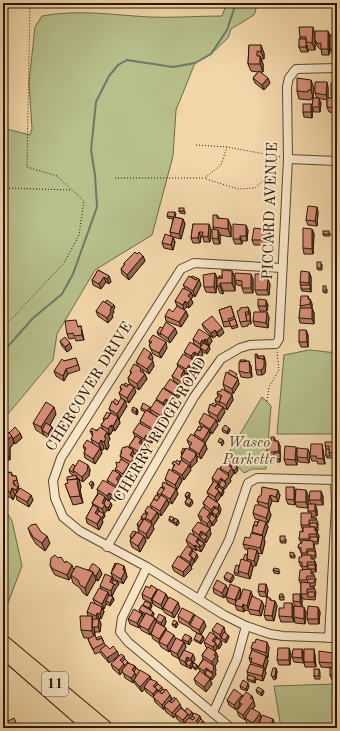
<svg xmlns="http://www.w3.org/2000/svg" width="340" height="731" viewBox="0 0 340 731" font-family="'Old Standard TT',serif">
	<rect width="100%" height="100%" fill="#f2d7ab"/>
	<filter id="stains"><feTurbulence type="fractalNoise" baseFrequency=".005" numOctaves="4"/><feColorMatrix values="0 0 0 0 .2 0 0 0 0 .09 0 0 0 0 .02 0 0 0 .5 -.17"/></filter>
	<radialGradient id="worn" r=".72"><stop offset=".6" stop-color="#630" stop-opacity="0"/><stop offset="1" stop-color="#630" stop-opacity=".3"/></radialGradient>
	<g fill="#b7bf8b" stroke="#6f6b47">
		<path d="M227 3H258L254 15 231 29 228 38 211 54 195 63 176 110 173 156 152 235 95 270 57 334 53 360 3 420V128L30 135 32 129 29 82 35 27 42 16C78 9 113 15 149 17 173 18 198 16 222 16Z"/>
		<path d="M309 350 337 353V434H277L284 355Z"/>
		<path d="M262 397 271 406 266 469H252L244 473 227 456Z"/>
		<path d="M3 506 12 521 22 566 3 616Z"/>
		<path d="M337 684V728H281L274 686Z"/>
	</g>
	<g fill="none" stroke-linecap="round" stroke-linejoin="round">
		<path stroke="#6d7967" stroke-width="2" d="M3 352 33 318 62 294 73 274 97 207 95 175 91 150 96 102 109 76 118 65 127 60 173 67 195 63 211 54 227 30 236 3"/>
		<g stroke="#5a472d" stroke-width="10">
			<g id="minor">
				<path d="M288 159 337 161"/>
				<path d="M282 268 194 263 181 269 61 458 53 481 55 498 63 517 80 531 147 567 224 615 246 626 270 634 283 636 337 638"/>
				<path d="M107 547 194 397 221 359 240 348 250 345 276 344 279 339 288 159 287 87 289 78 296 69 337 68"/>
				<path d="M147 567 122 618 120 632 128 642 231 728"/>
				<path d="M199 599 229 540 248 483 257 478 335 480 336 505 329 638"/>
				<path d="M213 713 237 659 246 626"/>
			</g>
		</g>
		<g stroke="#271703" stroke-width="14">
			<g id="highway">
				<path d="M3 641 107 728"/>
				<path d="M3 652 90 728"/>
			</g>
		</g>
		<g stroke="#271703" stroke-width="1" stroke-dasharray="1 2" stroke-linecap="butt">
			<path d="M196 145 227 147 281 157"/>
			<path d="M115 178H205L221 165 227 147"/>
			<path d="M206 179 238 189 255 188 275 170 277 157"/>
			<path d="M3 188 72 190"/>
			<path d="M3 328 64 263 79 235 84 201 57 176 27 167 30 3"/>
			<path d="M267 401 269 387 279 370 277 352"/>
		</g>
		<use href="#minor" stroke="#f7e5c8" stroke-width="8"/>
		<use href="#highway" stroke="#f2d7ab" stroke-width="12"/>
	</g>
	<g fill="#b97a67" stroke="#271703">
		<path d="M328 31 330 36 337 35V54H332L330 49 329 55H322L321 49H320L317 46 315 41V50H308V52H301L299 47 300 39V37L315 34Z"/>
		<path d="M249 45 264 53V59H261L263 64V72H260L270 83 264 90 255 83 253 78 258 72 251 71 248 64Z"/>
		<path d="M337 82V100H335L336 103V113L329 112 327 107V100L317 98 315 93 328 87V98H332L331 95Z"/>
		<path d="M314 88 313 98 321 103 320 112H314L312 107 313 98H311V100L299 99 297 91Z"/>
		<path d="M313 109 312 118 304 117 303 112Z"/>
		<path d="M317 207 318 212 317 226 308 225 306 220Z"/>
		<path d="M179 211H185V214L180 213Z"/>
		<path d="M175 212 176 214 175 217 183 219 185 224 181 239 173 237 175 242 173 250 164 248 162 243 171 236 170 232 173 219 168 218 167 216Z"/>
		<path d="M217 215 219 218 231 226V237L220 235V244H214L212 238 214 230 213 227Z"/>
		<path d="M193 224 211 229 210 242H204L203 237H201L200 243H193L191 238Z"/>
		<path d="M312 229 314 234 313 254H304L303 248Z"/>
		<path d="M248 230 247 241H242V244H235L233 239Z"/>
		<path d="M269 230 271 235V245H254L252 240Z"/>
		<path d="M330 233V236H324L323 234Z"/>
		<path d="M143 256 145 261 129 280 122 274 121 269 124 265V263Z"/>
		<path d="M322 264V270H318L317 268Z"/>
		<path d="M98 270 109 276 111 282 109 284 106 282 101 289 93 285 92 280Z"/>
		<path d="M232 271 235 278 253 279V293H244L242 288V286L237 285 235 280V291H223V294L220 293 217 286V278L216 293 206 292 204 287 215 273 217 278H219Z"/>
		<path d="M309 272 311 277V292L302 291 300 282Z"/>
		<path d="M263 279 270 284 269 295H257L255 290Z"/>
		<path d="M183 285H201L195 297 192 294 193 297 191 299 193 303 189 308 187 307 184 310 177 306 175 301 185 288Z"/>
		<path d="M327 289V293H324L323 291Z"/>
		<path d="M308 296 309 299H310L312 304V308L314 313V324L300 323 299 318 301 308 300 306Z"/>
		<path d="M268 305 267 311H260L258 306Z"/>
		<path d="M231 306 238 327 232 329 231 326 224 327 219 310Z"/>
		<path d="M248 307 250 312 251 324H248V326L242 327 240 322V310Z"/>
		<path d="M115 308 113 310 114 312 112 315 113 317 108 323 98 316 96 311Z"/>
		<path d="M186 311 188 316 181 327 166 321 165 316 173 312Z"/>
		<path d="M269 317 268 328 255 326 253 321Z"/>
		<path d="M202 324 224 333 219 337 217 335 213 338 204 329Z"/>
		<path d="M79 326H81L82 331 84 340 76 341 75 338 69 339 67 334Z"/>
		<path d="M163 328H175L177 333 170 343 158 335 157 332Z"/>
		<path d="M306 330 308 335V347H301L299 342Z"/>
		<path d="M210 336 212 341 209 346 207 344V345L209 346 210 349 207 354 202 351 203 354 201 358 202 360 199 365 197 364 198 367 195 373 190 370 188 374 185 373 191 379 187 384 185 383 183 387 174 381 172 376 178 367 177 364 186 355 184 352 200 349V348L194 344 193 339Z"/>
		<path d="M60 341 72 348 67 352 62 346Z"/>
		<path d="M149 341 167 348 161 358 153 354 149 345 150 344Z"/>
		<path d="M257 354 258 357 264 356 265 359V373L262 375H257L256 370Z"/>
		<path d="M76 358 80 370 68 374 64 381 56 376 54 371 64 361Z"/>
		<path d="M153 358 152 360 154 366 149 374 142 369 147 379 139 390 129 383 128 378 131 373 130 371 138 366 136 362Z"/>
		<path d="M246 360V361L251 366 252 377 248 378 241 377 239 371Z"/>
		<path d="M238 377 237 378 239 384 233 394 225 390 223 384Z"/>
		<path d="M120 387 136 392 129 403 121 398 119 393 121 390Z"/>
		<path d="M181 387 182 392 177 400 176 399 177 401 170 412 169 411 170 413 163 421 152 414 150 410 149 412 161 423 159 426 160 429 156 435 155 434 156 436 152 443 147 441 146 444 148 445 149 448 145 454 143 452 140 457 134 453 139 457 140 460 137 464 136 463 133 468 129 465 130 467 133 469 134 472 131 477 127 475 125 479H126L127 482 123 488 121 486 118 490 120 494 116 501 111 498 109 501 106 499 112 505 109 511 107 510 104 514 105 516 102 520 103 522 99 530 87 523 86 518 93 505 92 503 98 493 97 489 108 483 107 480 116 471 115 469 122 460 120 456 121 454V451L125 448 130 449 129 446 135 437 133 432 141 424 140 421 145 412 141 410V408L150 407V409L157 401 156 399 165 390 164 388Z"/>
		<path d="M220 392 232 395 233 400 227 410 216 403 215 400 218 396 217 393Z"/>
		<path d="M113 402 127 406 119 419V418L120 423 115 431 113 430 110 435 108 433 110 439 108 442 109 446 107 450 104 448 102 451H101L102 453 95 464 85 458 84 453 85 451 83 446 93 444 91 439 93 437 90 431 103 429 101 425 104 421 103 419 111 413 109 409Z"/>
		<path d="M132 409H137L138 412 137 415 132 412Z"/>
		<path d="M208 411 225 412 219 422 216 420 218 425 212 434 210 432V435L205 443 207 449 201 459 197 456V462L191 468 189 466 191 470 184 480 181 478 182 481 176 490 178 494 172 504 167 501 169 504 161 516 158 513 159 517 153 526 154 529 148 539 144 537 146 541 140 552 132 547 130 541 131 539 130 536 136 532 139 533 138 529V527L137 524 142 520 141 517 146 514 145 511 152 508 150 505 158 496 157 493 163 489 162 486H171L167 484 165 479 173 471 172 469 174 466 172 463 180 462 182 461 181 457 182 455 181 453 185 449 190 450 189 447 190 446 189 445 187 440 195 437 194 434 196 432V431L201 427 199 422 214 419 210 416Z"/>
		<path d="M56 414 50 425 52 427 54 432 50 439 36 430 33 423Z"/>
		<path d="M229 428 230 430 228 434 223 432 222 429Z"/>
		<path d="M9 433H20L22 438 15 444 14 443 10 448V460H3V437Z"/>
		<path d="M274 437 276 441H278L280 446V462H274L273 457 269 458 267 453 271 441Z"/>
		<path d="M337 442V458H327L326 456V449L325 446Z"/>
		<path d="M323 449 325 464H318L317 461H312L310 456Z"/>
		<path d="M297 451 310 454 309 463 299 462 297 458V465H286L284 459Z"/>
		<path d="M233 464 238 470 235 474 233 472 234 473 230 479 231 481 224 490H223L224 492 222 496H221L217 502 209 497 207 492 213 482 212 478 221 470 220 468Z"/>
		<path d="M88 465 90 470 89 476 83 482 77 478 78 479H79L81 487 80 490 83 503 73 505 65 484 68 483 74 476 70 473 69 470 75 466Z"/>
		<path d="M11 472 13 476H16L19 487 18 488 19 490 33 500 29 507 17 500 16 496 15 495 13 500 10 497H7L4 490H3V474Z"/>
		<path d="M296 491 308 495V508L297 507 295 503V505L288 504 286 499Z"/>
		<path d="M185 495 190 496 189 498 192 500 193 503 190 507 186 505 185 502 187 499 186 498Z"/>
		<path d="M280 495 278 502 272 501 269 509 265 508 271 515 268 523 266 522 268 527 264 539 265 542 262 554 258 553 259 556 256 566H253V567L250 579 235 575 234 572 239 566 243 560 247 555 248 550 245 549 243 544 250 538 253 534 252 532 253 528V527L260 520 255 519 253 513 259 505 257 501 261 496Z"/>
		<path d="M208 496 221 509 220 513 217 518 211 513 217 520 213 526 212 525 209 528 211 534 206 543 198 538 199 540 204 543 205 545 201 552 197 550 196 551 188 545 186 540 194 535 192 530 202 524 198 515 205 508 203 503Z"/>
		<path d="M323 496V505H315L317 510V516H313V518H316L318 523V531L316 530 319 536 318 544H314L316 554V558H312L316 564V572H312L316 579 315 586H312V587H314L316 592 315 600 303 599 301 594V585L299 580 303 570 302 567H301L299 562 302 557 301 552 298 547 301 543 299 539 303 532 301 525 309 513 308 511 311 504 309 500Z"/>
		<path d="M169 519 178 520 179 523 177 526 174 524 173 522V523L169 521Z"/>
		<path d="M28 528 50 543 45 551 36 544 31 536Z"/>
		<path d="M286 539V543H281L280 541Z"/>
		<path d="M192 549 193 551 198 557 191 567 192 569 184 577 174 571 172 566 181 558 180 556Z"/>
		<path d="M295 555V558H291L290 556Z"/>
		<path d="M65 563 74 569 89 570 102 574 98 581 96 580 87 596 83 593 80 588 73 583 71 576 69 580 55 575 52 570 50 565Z"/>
		<path d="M124 566 127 577 123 584 113 578 111 573 112 571V570Z"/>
		<path d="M273 570 280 572 279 574 274 573Z"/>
		<path d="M233 575 234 578 231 583 225 580 224 577Z"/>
		<path d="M113 580 118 582 119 584 116 588 112 596 108 594 113 597 114 600 110 606 106 604 104 609 103 608 104 612 101 619 99 618V619L101 624 100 632H95V636L96 638 103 641 105 645 110 649 117 651 119 656 109 663 102 655 100 652 95 654 90 644 88 639 89 638H84L81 630 88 616 87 612 95 604 93 599 101 589 100 586Z"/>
		<path d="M150 588 166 594 168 598 180 608 174 618 165 613 163 610 154 605 153 604 143 599 142 594Z"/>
		<path d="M213 588 228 590 240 588 241 593 239 599 253 596 264 606 261 616 250 614 249 611 245 610 244 612 237 610 235 605 228 602 226 597 228 592 224 598 214 593Z"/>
		<path d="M268 590 267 597 260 596 258 591Z"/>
		<path d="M300 594 302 600V607L306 612 305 624 295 623 294 618V622H281L279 616 284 608H294L295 606 293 601Z"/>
		<path d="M284 596V600H280L279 597Z"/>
		<path d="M270 598 272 601H275L277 606 274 621 266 620 264 615Z"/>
		<path d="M143 605 152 606 150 610 153 612 154 614 153 617 155 618 156 620 165 617 166 622 164 627 166 630 175 639 183 641 182 639 192 640 189 645 184 642 186 647 184 650 195 659 193 663 197 665 198 668 196 670 193 668 192 666 191 669 181 664 179 659 172 655 170 650 171 648 169 652 161 647 159 643 153 639 151 634 152 632 150 635 141 630 140 627 139 628 130 624 128 619 142 614 144 617 145 615 140 612 139 610 144 606Z"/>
		<path d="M318 607 320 612 319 624H309L307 619Z"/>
		<path d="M178 616H195L206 626 201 635 192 630 191 628 179 622Z"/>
		<path d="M172 624H178L176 628 173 626Z"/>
		<path d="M224 627 225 633 228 635 229 637 226 643 216 637 217 638 222 644 219 649 217 648 215 651 218 657 217 659 218 661 215 666 216 671 215 672 216 674 212 680 210 679 212 684 206 692 196 684 194 679 200 671 198 667 203 659 202 655 207 648 206 647 204 642 214 634 212 630Z"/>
		<path d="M203 636 204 639 201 644 195 641 194 639Z"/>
		<path d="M269 647 268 658H267L268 661 265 671 266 673 263 681 256 679 255 683 248 681 247 679 248 675 247 672 251 664 249 658 252 650 251 648Z"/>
		<path d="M289 648 291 654 290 665H279L277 660Z"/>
		<path d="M302 649 304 654 315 655 316 667H305L304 663 294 662 292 657Z"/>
		<path d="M333 653 335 658V668L321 667 319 662Z"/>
		<path d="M125 659 128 663 135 666 136 668 140 671 150 676 151 679 158 684 162 689 170 695 172 699 185 711 192 712 193 714 200 716 201 719 209 728H187L185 724V725L177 719 176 716 174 718 166 712 165 709 164 710 155 702 154 698 146 692 145 689 142 692 136 685 134 682 133 683 125 678 123 672 120 675 113 669 111 664Z"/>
		<path d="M319 669 320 672V679H315L314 676Z"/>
		<path d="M277 671 276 679 274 680 271 675Z"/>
		<path d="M337 671V680H332L330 675Z"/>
		<path d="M240 686H249L247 691 241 689Z"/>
		<path d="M256 690 264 692 262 696 257 693Z"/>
		<path d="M252 696 255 706 253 709 261 717 275 724 260 719 255 728 247 724 246 720H245L239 716 237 711 241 706 240 705 236 710 229 705 227 700Z"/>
		<path d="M6 722 17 725 18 728H8Z"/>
	</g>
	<g fill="#966354" stroke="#271703">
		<path d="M313 27 315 35V50L312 43Z"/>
		<path d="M328 31 330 36 329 55 328 49Z"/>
		<path d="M261 45 264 53V59L261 52Z"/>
		<path d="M307 45 308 50V52L306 47Z"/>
		<path d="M260 56 263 64V72L260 64Z"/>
		<path d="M268 78 270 83 264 90 262 85Z"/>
		<path d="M311 80 314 88 313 98 311 90Z"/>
		<path d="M327 82 328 87V100L326 95Z"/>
		<path d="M319 98 321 103 320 112 319 107Z"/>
		<path d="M334 98 336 103V113L334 108Z"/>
		<path d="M311 104 313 109 312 118 311 112Z"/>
		<path d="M317 207 318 212 317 226 315 221Z"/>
		<path d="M183 219 185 224 181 239 179 234Z"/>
		<path d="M228 219 231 226V237L228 229Z"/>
		<path d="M209 224 211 229 210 242 208 237Z"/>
		<path d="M246 225 248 230 247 241 246 236Z"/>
		<path d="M312 229 314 234 313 254 312 249Z"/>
		<path d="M218 230 220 235V244L218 239Z"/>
		<path d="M269 230 271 235V245L269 240Z"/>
		<path d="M199 232 201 237 200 243 198 238Z"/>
		<path d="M240 236 242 241V244L240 239Z"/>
		<path d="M173 237 175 242 173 250 171 245Z"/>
		<path d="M143 256 145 261 129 280 127 275Z"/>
		<path d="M232 271 235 278V291L232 283Z"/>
		<path d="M309 272 311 277V292L309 283Z"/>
		<path d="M215 273 217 278 216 293 214 287Z"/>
		<path d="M251 274 253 279V293L251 288Z"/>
		<path d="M109 276 111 282 109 284 107 279Z"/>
		<path d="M104 277 106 282 101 289 99 284Z"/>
		<path d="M199 279 201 285 195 297 193 291Z"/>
		<path d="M268 279 270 284 269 295 267 290Z"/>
		<path d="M220 283 223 291V294L220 286Z"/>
		<path d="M191 292 193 297 191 299 193 303 189 308 188 303V296Z"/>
		<path d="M310 299 312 304V309L310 304Z"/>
		<path d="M266 300 268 305 267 311 266 306Z"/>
		<path d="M185 301 187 307 184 310 183 305Z"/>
		<path d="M114 305 115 308 113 310 114 312 112 315 113 317 108 323 107 318 110 310Z"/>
		<path d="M248 307 250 312 251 324 250 321Z"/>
		<path d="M312 308 314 313V324L312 319Z"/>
		<path d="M186 311 188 316 181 327 179 322Z"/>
		<path d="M267 312 269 317 268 328 266 323Z"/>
		<path d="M81 326 82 331 84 340 82 335Z"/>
		<path d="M175 328 177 333 170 343 168 338Z"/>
		<path d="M222 328 224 333 219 337 217 332Z"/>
		<path d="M215 330 217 335 213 338 211 333Z"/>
		<path d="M306 330 308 335V347L307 342Z"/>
		<path d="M210 336 212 341 209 346 207 340Z"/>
		<path d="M205 339 207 344 206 346 204 341Z"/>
		<path d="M202 340 204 345 202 349 200 344Z"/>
		<path d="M166 342 167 348 161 358 159 353Z"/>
		<path d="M70 343 72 348 67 352 65 347Z"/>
		<path d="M209 346 210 349 207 354 206 351Z"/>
		<path d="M201 349 203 354 200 359 198 354Z"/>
		<path d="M194 352 196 357 192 359 191 356Z"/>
		<path d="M151 353 153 358 150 363 148 358Z"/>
		<path d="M264 356 266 364 265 373 262 375 261 370Z"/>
		<path d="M201 358 202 360 199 365 198 363Z"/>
		<path d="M153 361 154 366 149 374 147 369Z"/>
		<path d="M249 361 251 366 252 377 250 372Z"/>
		<path d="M196 362 198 367 195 373 193 367Z"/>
		<path d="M189 365 190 370 188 374 186 369Z"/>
		<path d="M66 369 68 374 64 381 63 376Z"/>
		<path d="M184 370 186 376 184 379 185 383 183 387 181 382V376Z"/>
		<path d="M145 374 147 379 139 390 137 384Z"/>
		<path d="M190 376 191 379 187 384 186 382Z"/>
		<path d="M238 379 239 384 233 394 232 389Z"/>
		<path d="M134 387 136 392 129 403 127 398Z"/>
		<path d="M181 387 182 392 177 400 176 395Z"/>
		<path d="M232 395 233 400 227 410 226 405Z"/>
		<path d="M175 396 177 401 173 407 171 402Z"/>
		<path d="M166 399 168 404 164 406 163 403Z"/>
		<path d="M125 401 127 406 119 419 117 414Z"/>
		<path d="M172 404 173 407 170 412V409Z"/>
		<path d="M54 407 56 414 46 432 42 430 44 435 41 427Z"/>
		<path d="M150 407 151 410 148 414 147 411Z"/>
		<path d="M223 407 225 412 219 422 217 416Z"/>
		<path d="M168 408 170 413 163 421 161 416Z"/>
		<path d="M137 409 138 412 137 415 136 412Z"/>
		<path d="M118 417 120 423 115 431 113 426Z"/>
		<path d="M159 418 161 423 159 426 160 429 156 435 155 430 156 422Z"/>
		<path d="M216 420 218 425 212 434 210 429Z"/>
		<path d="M111 425 113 430 110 435 108 429Z"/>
		<path d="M52 427 54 432 50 439 48 434Z"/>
		<path d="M229 428 230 430 228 434 227 432Z"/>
		<path d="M209 430 210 435 204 445 203 440Z"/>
		<path d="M154 431 156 436 152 443 150 438Z"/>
		<path d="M107 432 110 439 108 442 109 446 107 450 104 442V437Z"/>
		<path d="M20 433 22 438 15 444 13 439Z"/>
		<path d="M146 435 147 441 145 444 144 439Z"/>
		<path d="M12 436 14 443 10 448V460L7 453V440Z"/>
		<path d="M141 439 143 444 141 447 143 452 140 457 138 451 139 443Z"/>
		<path d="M101 440 104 448 102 451 99 444Z"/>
		<path d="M223 440 224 443 222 446 221 443Z"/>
		<path d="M278 441 280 446V462V453L279 451Z"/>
		<path d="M205 443 207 449 201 459 199 454Z"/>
		<path d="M322 444 323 449 325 464 323 459Z"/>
		<path d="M148 445 149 448 145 454 143 448 145 446Z"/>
		<path d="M296 447 297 452V465L295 460Z"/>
		<path d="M100 448 102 453 95 464 93 459Z"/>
		<path d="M308 449 310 454 309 463 307 458Z"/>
		<path d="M133 450 135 456 133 459 130 455Z"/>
		<path d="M196 453 197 458V462L191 468 190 463Z"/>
		<path d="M139 457 140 460 137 464 136 461Z"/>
		<path d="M134 458 136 463 133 468 131 462Z"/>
		<path d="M232 462 234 467 232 469 234 473 230 479 231 481 224 490 223 488 226 484 225 481 229 476 228 473 229 466Z"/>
		<path d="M129 464 130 469 126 472 127 475 125 479 123 474Z"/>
		<path d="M88 465 90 470 89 476 83 482 82 477Z"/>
		<path d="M189 465 191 470 184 480 182 475Z"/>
		<path d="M237 467 238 470 235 474 234 471Z"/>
		<path d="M133 469 134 472 131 477 130 475Z"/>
		<path d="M120 474 122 479 119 483 121 486 118 490 120 494 116 501 114 496 118 490 116 486V479Z"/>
		<path d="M76 475 78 480 79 479 81 487 80 490 83 503 80 496Z"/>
		<path d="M180 476 182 481 177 490 175 485Z"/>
		<path d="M221 478 223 483 219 485 220 487 218 482Z"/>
		<path d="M126 479 127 482 123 488 122 485Z"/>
		<path d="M13 481 16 489 18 487 20 495 18 496Z"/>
		<path d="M93 482 94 485 92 489 91 486Z"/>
		<path d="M218 484 220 489 218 492 215 488Z"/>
		<path d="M294 487 296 492 295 505 294 500Z"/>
		<path d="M12 488 15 495 13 500 10 493Z"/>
		<path d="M176 489 178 494 172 504 170 499Z"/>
		<path d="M223 490 224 492 222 496 221 494Z"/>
		<path d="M278 490 280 495 278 502 276 497Z"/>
		<path d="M306 490 308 495V508L306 502Z"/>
		<path d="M219 491 221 496 217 502 215 497Z"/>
		<path d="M321 491 323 496V505L321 500Z"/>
		<path d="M109 493 111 498 109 501 107 496Z"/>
		<path d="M190 493V496L188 499 187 497Z"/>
		<path d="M31 495 33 500 29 507 27 502Z"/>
		<path d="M270 495 272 501 269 509 268 504Z"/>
		<path d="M105 497 107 502 105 505 107 510 104 514 102 509V503Z"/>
		<path d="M167 499 169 504 161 516 160 511Z"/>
		<path d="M192 500 193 503 190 507 189 505Z"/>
		<path d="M111 503 112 505 109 511 108 508Z"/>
		<path d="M219 504 221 509 220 513 217 518 216 515 219 511 218 508Z"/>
		<path d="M315 504 317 510V516L315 511Z"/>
		<path d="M214 506 216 511 212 512 213 515 211 510Z"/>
		<path d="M98 508 100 513 98 517 95 513Z"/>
		<path d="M269 509 271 515 268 523 266 518Z"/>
		<path d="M157 512 159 517 153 526 154 529 148 539 146 534 152 524 151 521Z"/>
		<path d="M210 512 212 517 210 520 212 525 209 529 207 524V517Z"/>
		<path d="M104 514 105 516 102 520 103 522 99 530 97 524Z"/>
		<path d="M216 518 217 520 213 526 212 523Z"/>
		<path d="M178 520 179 523 177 526 176 523Z"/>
		<path d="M266 522 268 527 264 539 265 542 262 554 260 548 263 537 262 535Z"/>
		<path d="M315 527 319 536 318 540 315 531Z"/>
		<path d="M210 528 211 534 206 543 205 540 207 536 206 534Z"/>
		<path d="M201 531 203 536 200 537 199 535Z"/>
		<path d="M47 536 50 543 45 551 42 543Z"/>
		<path d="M144 536 146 541 140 552 138 546Z"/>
		<path d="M198 538 200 543 198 545 196 542Z"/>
		<path d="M204 543 205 545 201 552 199 547 200 545Z"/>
		<path d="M195 545 197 550 196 551 194 546Z"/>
		<path d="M192 549 194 554 191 558 189 555Z"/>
		<path d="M257 550 259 556 256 566 254 561Z"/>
		<path d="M197 554 198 557 195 562 194 560Z"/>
		<path d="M192 557 194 562 191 567 190 562Z"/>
		<path d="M314 559 316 564V572L315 569V565Z"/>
		<path d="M251 562 253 567 250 579 248 574Z"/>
		<path d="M190 564 192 569 184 577 183 572Z"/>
		<path d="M72 565 74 570 69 580 67 575Z"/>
		<path d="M124 566 127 577 123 584 121 579Z"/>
		<path d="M100 569 102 574 98 581 96 576Z"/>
		<path d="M93 572 96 580 87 596 85 588Z"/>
		<path d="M233 575 234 578 231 583 230 581Z"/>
		<path d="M112 577 114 582 111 584 110 582Z"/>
		<path d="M118 582 119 584 116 588 112 596 111 591 114 584Z"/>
		<path d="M266 584 268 590 267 597 265 592Z"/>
		<path d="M226 585 228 590 224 598 222 593Z"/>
		<path d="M240 588 241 593 237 605 235 600Z"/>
		<path d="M157 589 159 594 152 600 153 604 151 599Z"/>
		<path d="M251 591 253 597 248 609 247 606Z"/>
		<path d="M108 592 110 598 106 601V604L104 609 102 604Z"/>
		<path d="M166 594 168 599 163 608V610L161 605Z"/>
		<path d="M300 594 302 600V607L300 602Z"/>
		<path d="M113 597 114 600 110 606V603Z"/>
		<path d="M262 601 264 606 261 616 259 611Z"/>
		<path d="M275 601 277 606 274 621 272 616Z"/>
		<path d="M178 602 180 608 174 618 172 613Z"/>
		<path d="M292 603 294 608V622L292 617Z"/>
		<path d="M151 604 152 606 150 610 149 608Z"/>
		<path d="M243 604 245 610 244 612 242 607Z"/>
		<path d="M102 607 104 612 101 619 100 614Z"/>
		<path d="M304 607 306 612 305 624 304 619Z"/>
		<path d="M318 607 320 612 319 624 318 619Z"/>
		<path d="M153 612 154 614 151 619 150 617Z"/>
		<path d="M97 613 99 618 98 621 96 616Z"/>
		<path d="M142 614 144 619 139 625 140 627 139 628 137 623Z"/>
		<path d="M194 614 196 619 190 625 189 623Z"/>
		<path d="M92 616 94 624 95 639 92 631Z"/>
		<path d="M165 617 166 622 163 628 161 623Z"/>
		<path d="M155 618 157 623 150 635 148 630Z"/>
		<path d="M99 619 101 624 100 632 98 627Z"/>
		<path d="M204 621 206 626 201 635 199 630Z"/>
		<path d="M177 622 178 624 176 628 175 625Z"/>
		<path d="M224 627 225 632 222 639 221 638 220 635Z"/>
		<path d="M166 628 167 633 160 643 159 639Z"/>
		<path d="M174 635 176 640 169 652 167 646Z"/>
		<path d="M228 635 229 637 226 643 225 640Z"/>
		<path d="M203 636 204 639 201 644 200 642Z"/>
		<path d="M216 636 218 641 216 644 217 648 215 652 213 647 212 641Z"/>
		<path d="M191 637 192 640 189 645 188 642Z"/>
		<path d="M221 641 222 644 219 649 218 646Z"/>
		<path d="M184 642 186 647 179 659 177 654Z"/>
		<path d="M267 642 269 647 268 658 266 653Z"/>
		<path d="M289 648 291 654 290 665 289 660Z"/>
		<path d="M302 649 304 654V663L302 658Z"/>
		<path d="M314 649 315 655 316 667 314 662Z"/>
		<path d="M117 651 119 656 109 663 107 658Z"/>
		<path d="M216 652 218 657 217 659 218 661 215 666 216 671 215 672 216 674 212 680 211 678 213 674 212 672 213 668 214 667 212 662 214 655Z"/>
		<path d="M333 653 335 658V668L333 663Z"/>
		<path d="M193 654 195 659 193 664 191 659Z"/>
		<path d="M124 656 126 662 123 665 120 660Z"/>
		<path d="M266 656 268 661 265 671 263 666Z"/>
		<path d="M187 657 189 662 186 664 187 667 185 662Z"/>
		<path d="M192 661 193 664 191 669 190 666Z"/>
		<path d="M128 662 129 664 120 675 119 670 124 664Z"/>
		<path d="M197 665 198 668 196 670 195 668Z"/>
		<path d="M135 666 137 671H140L134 680V682L133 683 131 678 132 670Z"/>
		<path d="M206 668 208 673 205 674 204 671Z"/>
		<path d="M264 668 266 673 263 681 262 676Z"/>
		<path d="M276 668 277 671 276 679 275 676Z"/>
		<path d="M336 668 337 671V678L336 675Z"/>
		<path d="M150 676 152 681 144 687 145 689 142 692 140 687Z"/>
		<path d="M255 677 256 679 255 683 254 681Z"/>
		<path d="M210 679 212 684 206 692 204 687Z"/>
		<path d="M157 682 159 687 156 690 153 686Z"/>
		<path d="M248 683 249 686 247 691 246 689Z"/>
		<path d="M162 687 163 690 154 698 153 694 157 689Z"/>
		<path d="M263 690 264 692 262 696 261 693Z"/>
		<path d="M170 695 172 700 164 706 165 709 164 710 162 705Z"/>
		<path d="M242 695 244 700 239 702 240 705 236 710 234 705Z"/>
		<path d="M252 696 255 706 246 719 245 718V720L243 715 250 698Z"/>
		<path d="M180 704 182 709 175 714 176 716 174 718 172 713Z"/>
		<path d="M192 712 193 715 186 723 185 722V725L183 720 188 714Z"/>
		<path d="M260 713 261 718 255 728 253 723Z"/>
		<path d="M200 716 202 722V728H195L196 721Z"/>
		<path d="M273 719 275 724 274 728H270Z"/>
	</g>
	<g fill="#d78e78" stroke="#271703">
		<path d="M299 27H313L312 43 306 42V37H300Z"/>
		<path d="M315 31H328V49H321V43L318 44 315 40Z"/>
		<rect x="330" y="35" width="7" height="14"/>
		<rect x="299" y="39" width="7" height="8"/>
		<path d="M249 45H261V52L257 51V56H260V64H248Z"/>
		<path d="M259 71 268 78 262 85 253 78Z"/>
		<path d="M297 78 311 80V90H308V92L297 91Z"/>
		<path d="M315 82H327L326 95 315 93Z"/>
		<path d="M337 82V95H331V83Z"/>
		<path d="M313 98H319V107H312Z"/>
		<path d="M327 98H334V108L327 107Z"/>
		<rect x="303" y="104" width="8" height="8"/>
		<rect x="336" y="198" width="1" height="7"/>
		<path d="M308 206 317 207 315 221 306 220Z"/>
		<rect x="179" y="208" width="5" height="3"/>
		<path d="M168 212H175L174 217 167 216Z"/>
		<path d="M213 215H217V218L228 219V229L213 227Z"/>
		<path d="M174 217 183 219 179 234 170 232Z"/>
		<path d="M193 224H209L208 237 202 236 203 232H199L198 238H191Z"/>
		<path d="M233 224 246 225V236H240V239H233Z"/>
		<path d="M254 228 269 230V240H252Z"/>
		<path d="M303 228 312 229V249L303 248Z"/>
		<path d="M212 229 218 230V239L212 238Z"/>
		<rect x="323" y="231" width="6" height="3"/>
		<path d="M165 234 173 237 171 245 162 243Z"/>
		<path d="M135 252 137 254 139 252 143 256 127 275 121 269 125 264 124 263Z"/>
		<rect x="317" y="262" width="4" height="6"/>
		<path d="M98 270 109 276 107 279 104 277 99 284 92 280Z"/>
		<path d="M222 270 232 271V283H220V286H217V278H222Z"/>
		<path d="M301 271 309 272V283L300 282Z"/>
		<path d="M215 273 214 287H204L203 275Z"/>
		<path d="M235 273 251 274V288H242V281L235 280Z"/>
		<path d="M255 274H261V279H268L267 290H255Z"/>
		<path d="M189 276 196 280 197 278 199 279 193 291 183 285Z"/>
		<path d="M192 276 197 278 196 280 191 277Z"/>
		<rect x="219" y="276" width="3" height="2"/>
		<rect x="301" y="285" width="9" height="4"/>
		<rect x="323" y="286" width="3" height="5"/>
		<path d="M183 288 191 292 188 296 191 298 188 303 185 301 183 305 175 301Z"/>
		<path d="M301 296H308V299H310V304L300 306Z"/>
		<path d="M258 299 266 300V306H258Z"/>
		<path d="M107 300 114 305 112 307 105 302Z"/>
		<path d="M103 301 112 307 110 310 111 312 107 318 96 311Z"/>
		<path d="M177 306 186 311 179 322 165 316 169 309 173 312Z"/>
		<path d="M231 306 234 317 228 319 229 321 223 322 219 310Z"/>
		<path d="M248 307 249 312H245L247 321 240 322 237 311 240 310V308Z"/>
		<path d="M300 308H312V319L299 318Z"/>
		<path d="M254 312H267L266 323 253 321Z"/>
		<path d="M250 314V321H247L246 315Z"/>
		<path d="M212 316 222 328 217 332 215 330 211 333 202 324Z"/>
		<path d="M235 319 237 325 231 327 229 321Z"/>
		<path d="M76 320 78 327 81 326 82 335 74 336 73 333 67 334 65 321Z"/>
		<path d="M166 322 175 328 168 338 160 333Z"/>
		<path d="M160 327 163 328 160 333 161 335 157 332Z"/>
		<path d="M199 329 210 336 207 340 205 339 204 341 202 340 200 344 193 339Z"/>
		<path d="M299 330H306L307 342H299Z"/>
		<path d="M153 335 166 342 159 353 151 349 149 345 152 342 149 341Z"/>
		<path d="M65 337 70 343 65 347 60 341Z"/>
		<path d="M190 342 201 349 198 354 194 352 191 356 184 352Z"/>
		<path d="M203 343 209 346 206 351 200 348Z"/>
		<path d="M144 348 151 353 148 358 153 361 147 369 136 362Z"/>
		<path d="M183 354 196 362 193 367 189 365 186 369 177 364Z"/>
		<path d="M195 354 201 358 198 363 192 359Z"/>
		<path d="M255 354H257V358L264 359V367L261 370H256Z"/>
		<path d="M258 356H264V360V359L258 358Z"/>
		<path d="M76 358 78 365 66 369 63 376 54 371 62 359 64 361Z"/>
		<path d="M240 360H246V361L240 362Z"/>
		<path d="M249 361 250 372 246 373 239 371V362Z"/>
		<path d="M134 364 141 368 140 371 145 374 137 384 128 378 132 372 130 371Z"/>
		<path d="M178 366 184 370 181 376 183 378 181 382 172 376Z"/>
		<path d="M230 370 237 374 235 377 228 373Z"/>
		<path d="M226 372 238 379 232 389 223 384Z"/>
		<path d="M185 373 190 376 186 382 184 380 183 377Z"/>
		<path d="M170 379 181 387 176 395 164 388Z"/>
		<path d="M125 383 129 385 127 387 124 385Z"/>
		<path d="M122 384 127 387 129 384 134 387 127 398 119 393 122 389 120 387Z"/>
		<path d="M163 388 175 396 171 402 166 399 163 403 156 399Z"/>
		<path d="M222 389 232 395 226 405 219 401 222 396 217 393 218 391 220 392Z"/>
		<path d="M218 396 221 398 219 401 220 403 215 400Z"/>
		<path d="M121 398 125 401 117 414 109 409 112 401 117 405Z"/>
		<path d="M115 399 119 402 117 405 113 402Z"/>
		<path d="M156 400 168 408 161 416 150 409Z"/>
		<path d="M167 401 172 404 170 409 164 405Z"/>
		<path d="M46 402 54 407 41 427 33 423Z"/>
		<path d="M143 403 150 407 147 411 141 408Z"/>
		<path d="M213 403 216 405 215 407 211 405Z"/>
		<path d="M210 404 215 407 217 404 223 407 217 416 208 411Z"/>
		<path d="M133 407 137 409 136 412 132 409Z"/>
		<path d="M146 410 159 418 156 422 158 424 155 430 140 421Z"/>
		<path d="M107 412 110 414 107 419 106 418 105 419H103Z"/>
		<path d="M111 413 118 417 113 426 111 425 108 429 101 425 106 418 107 419Z"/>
		<path d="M204 413 216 420 210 429 199 422Z"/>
		<path d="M46 423 52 427 48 434 42 430Z"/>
		<path d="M139 423 154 431 150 438 146 435 144 439 133 432Z"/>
		<path d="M225 425 229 428 227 432 222 429Z"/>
		<path d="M199 426 202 428 200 431 197 430 196 431Z"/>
		<path d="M203 426 209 430 203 440 194 434 197 430 200 431Z"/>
		<path d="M15 427 20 433 13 439 12 436 9 433Z"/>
		<path d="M100 427 107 432 104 437 106 438 104 442 101 440 99 444 91 439 93 435 92 434 93 432 90 431 92 428 97 431Z"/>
		<path d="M8 432 12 436 7 440V453H3V437Z"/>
		<path d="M191 434 205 443 199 454 189 447 192 443 187 440Z"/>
		<path d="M136 436 141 439 139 443 145 446 143 448 141 447 138 451 129 446Z"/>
		<path d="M271 437H274V441H278L279 451 267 453V441H271Z"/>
		<path d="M220 438 223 440 221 443 218 442Z"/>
		<path d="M87 440 100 448 93 459 84 453 86 448 83 446Z"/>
		<path d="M142 442 148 445 145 449V446L141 444Z"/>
		<path d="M325 442H337V452L329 453V446H325Z"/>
		<path d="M311 444H322L323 459 316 458V456H310Z"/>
		<path d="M126 446 133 450 130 455 134 458 131 462 120 456 122 452 121 451 123 447 125 448Z"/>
		<path d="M285 446 296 447 295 460 284 459Z"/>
		<path d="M183 448 185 449 182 454 181 453Z"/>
		<path d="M186 448 196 453 195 457 190 463 181 457Z"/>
		<path d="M297 448 308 449 307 458 297 457Z"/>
		<path d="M326 449H329V453L330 456H326Z"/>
		<path d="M134 453 139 457 136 461 135 460 134 458 132 456Z"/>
		<path d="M274 453H280V459H273Z"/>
		<path d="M228 458 232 462 229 466 232 468 228 473 220 468Z"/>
		<path d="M121 459 129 464 123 474 115 469 117 467 116 462 119 463Z"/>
		<path d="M79 460 88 465 87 471 82 477 73 470Z"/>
		<path d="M177 460 180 462 179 465 175 463Z"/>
		<path d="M181 460 189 465 182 475 172 469 175 465 172 463 174 461 179 465Z"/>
		<path d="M73 464 75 466 73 470 74 473 69 470Z"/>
		<path d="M233 464 237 467 234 471 231 467Z"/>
		<path d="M129 467 133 469 130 475 126 472Z"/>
		<path d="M5 468 9 473 11 472 12 476H16L17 480 13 481 14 485 18 487 16 490 12 488 10 493 7 489H4L3 483V474H4Z"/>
		<path d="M218 468 229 476 225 481 221 478 218 482 212 478Z"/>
		<path d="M169 469 180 476 175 485 165 479Z"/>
		<path d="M113 470 120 474 116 479 119 481 116 486 107 480Z"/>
		<path d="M76 475 77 479 67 480V477Z"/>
		<path d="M121 476 126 479 122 485 120 484 118 481Z"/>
		<path d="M79 479 77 482 80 496 70 497 65 484 68 483 67 480Z"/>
		<path d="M103 480 118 489 114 496 109 493 107 496 97 489Z"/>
		<path d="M222 480 226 484 223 488 219 485Z"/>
		<path d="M91 481 93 482 91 486 89 484Z"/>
		<path d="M214 481 218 484 215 488 219 491 215 497 207 492Z"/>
		<path d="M163 482 176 489 170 499 161 493 165 488 162 486Z"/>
		<path d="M161 487 164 490 161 493 162 496 157 493Z"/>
		<path d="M219 487 223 490 221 494 219 491 217 489Z"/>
		<path d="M262 487 278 490 276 497 270 495 268 504 257 501 259 496H261Z"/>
		<path d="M286 487H294V500L286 499Z"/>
		<path d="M20 488 31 495 27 502 15 495Z"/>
		<path d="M296 489 306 490V502H295Z"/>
		<path d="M310 491H321V500H309Z"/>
		<path d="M187 492 190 493 187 497 185 495Z"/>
		<path d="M99 493 105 497 102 503 105 505 102 509 92 503Z"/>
		<path d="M156 495 160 497 157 501 154 499 153 500Z"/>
		<path d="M161 495 167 499 160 511 150 505 154 499 157 501Z"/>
		<path d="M208 496 219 504 218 508 214 506 211 510 203 503Z"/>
		<path d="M188 498 192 500 189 505 185 502Z"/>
		<path d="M106 499 111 503 108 508 106 507 105 505 104 504Z"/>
		<rect x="308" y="504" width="7" height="7"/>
		<path d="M93 505 98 508 95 513 101 517 97 524 86 518Z"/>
		<path d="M255 505H260L269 509 266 518 253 513Z"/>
		<path d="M148 506 157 512 151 521 145 518 148 513 145 511Z"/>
		<path d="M203 507 210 512 207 517 210 520 207 524 201 519 202 517 198 515Z"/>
		<path d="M215 508 219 511 216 515 212 512Z"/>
		<path d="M99 511 104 514 102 518 97 514Z"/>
		<path d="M144 513 147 515 145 518 146 520 141 517Z"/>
		<path d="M301 513H312L311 518H316V520H309V525H301Z"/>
		<path d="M211 514 216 518 212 523 210 520 209 519Z"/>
		<path d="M170 516 174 518 172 521 169 519Z"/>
		<path d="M175 518 178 520 176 523 173 522Z"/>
		<path d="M141 519 143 520 139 526 137 524Z"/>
		<path d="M144 519 152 524 146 534 138 529Z"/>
		<path d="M259 520 266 522 262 535 252 532 254 525 257 526Z"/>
		<path d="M255 521 258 522 257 526 254 525 253 527Z"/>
		<path d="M198 522 210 528 206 534 201 531 199 535 192 530Z"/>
		<path d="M310 523H317V528H315V527H310Z"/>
		<path d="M36 524 41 532 47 536 42 543 33 537 28 528 31 525Z"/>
		<path d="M303 527H315V531H317V534H309V539H299L300 531 303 532Z"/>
		<path d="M133 531 136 532 132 538 130 536Z"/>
		<path d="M137 532 144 536 138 546 130 541Z"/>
		<path d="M190 533 198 538 196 542 200 545 199 547 195 545 194 546 186 540Z"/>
		<path d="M251 533 263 536 260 548 243 544 245 537 250 538Z"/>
		<path d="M202 534 207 536 205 540 200 537Z"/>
		<rect x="280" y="536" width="5" height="5"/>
		<path d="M310 537H318L317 542 310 541Z"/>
		<path d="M199 540 204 543 201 547 200 545 197 543Z"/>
		<path d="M302 540 313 541 314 549H307L306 553H301V548L298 547 299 544 302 543Z"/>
		<path d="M187 546 192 549 189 555 192 557 190 562 180 556Z"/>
		<path d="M248 548 257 550 254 561 247 559Z"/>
		<path d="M193 551 197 554 194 560 192 557 190 556Z"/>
		<path d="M308 551H315V556L307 555Z"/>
		<path d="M290 552 294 553V556H290Z"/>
		<path d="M245 554 247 555V561L243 560Z"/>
		<path d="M55 555 58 558 61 557 65 563 66 561 72 565 67 575 53 569 50 565 51 558Z"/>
		<path d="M302 555H311V559H314L315 562H307V567L302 566V562H299V557H302Z"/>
		<path d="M178 556 190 564 183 572 172 566Z"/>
		<path d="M241 559 251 562 248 574 238 571Z"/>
		<path d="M115 563 116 564 113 570H112Z"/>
		<path d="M117 563 124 566 123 570 125 571 121 579 111 573Z"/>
		<path d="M92 564H94L100 569 96 576 94 575 93 572 89 570Z"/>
		<path d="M236 565 239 566 238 571 239 574 234 572Z"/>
		<rect x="308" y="565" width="7" height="4"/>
		<path d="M76 566 93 572 85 588 80 585 78 580 71 575Z"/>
		<path d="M274 568 279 569V572L273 570Z"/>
		<path d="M311 569V574H314V576H307L306 580H299L300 570Z"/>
		<path d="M227 572 233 575 230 581 224 577Z"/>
		<path d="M105 574 112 577 110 582 114 584 111 591 100 586Z"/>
		<path d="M308 579H315L314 583H307Z"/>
		<path d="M113 580 118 582 115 585 112 582Z"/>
		<path d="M217 580 226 585 222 593 213 588Z"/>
		<path d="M301 582 310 583V587H314V589H307V594H301Z"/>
		<path d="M230 584 240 588 235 600 226 597Z"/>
		<path d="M259 584H266L265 592 258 591Z"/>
		<path d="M151 585 157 589 151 599 142 594 146 586 150 588Z"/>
		<path d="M99 588 108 592 102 604 93 599Z"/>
		<path d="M158 589 166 594 161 605 152 600Z"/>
		<path d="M243 589 251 591 247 606 243 604 242 607 235 605 237 599H240Z"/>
		<path d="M308 592H315L314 597H308Z"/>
		<path d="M280 594H283V597H279Z"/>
		<path d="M293 594H300V602L293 601Z"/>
		<path d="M109 595 113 597 110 603 106 601Z"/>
		<path d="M252 596 262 601 259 611 248 609Z"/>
		<path d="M169 597 178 602 172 613 163 608Z"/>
		<path d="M267 597 270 598V600L275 601 272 616 264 615Z"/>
		<path d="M145 601 151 604 149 608 143 605Z"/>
		<path d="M91 602 102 607 100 614 97 613 96 616 87 612Z"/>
		<path d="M284 603H292V617L279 616V608H284Z"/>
		<path d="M142 605 153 612 151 616 146 613V614L139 610Z"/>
		<path d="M294 606 304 607V619L294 617Z"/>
		<path d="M308 606 318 607V619H307Z"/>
		<path d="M182 608 194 614 189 623 178 616Z"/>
		<path d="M134 609 142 614 137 623 128 619Z"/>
		<path d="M146 613 155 618 148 630 139 625Z"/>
		<path d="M159 614 165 617 161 623 156 620Z"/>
		<path d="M195 615 204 621 199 630 190 625Z"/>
		<path d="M80 616H92V631L81 630Z"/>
		<path d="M93 619H99L98 627H92Z"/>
		<path d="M174 620 177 622 175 625 172 624Z"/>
		<path d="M156 622 166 628 159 639 151 634Z"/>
		<path d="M217 623 224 627 220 635 212 630Z"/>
		<path d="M166 630 174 635 167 646 159 642Z"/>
		<path d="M210 632 216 636 212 641 216 643 213 647 204 642Z"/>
		<path d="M224 632 228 635 225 640 221 638Z"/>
		<path d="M197 633 203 636 200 642 194 639Z"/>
		<path d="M185 634 191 637 188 642 182 639Z"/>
		<path d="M95 635 97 640 102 638 104 643 93 649 88 639Z"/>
		<path d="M101 636 103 641 102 638 97 640 96 638Z"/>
		<path d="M176 638 184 642 177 654 170 650Z"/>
		<path d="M217 638 221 641 218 646 216 645V643L214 642Z"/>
		<path d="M256 639 267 642 266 653 251 648 253 642 255 643Z"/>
		<path d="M106 645 110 649 113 646 117 651 107 658 100 650Z"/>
		<path d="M208 647 216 652 214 655 216 656 212 662 202 655Z"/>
		<path d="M278 648H289V660H277Z"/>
		<path d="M293 649H302V658L292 657Z"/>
		<rect x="304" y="649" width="10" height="13"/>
		<path d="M184 650 193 654 191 659 187 657 185 662 179 659Z"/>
		<path d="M252 650 266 656 263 666 251 662 252 658H249Z"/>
		<path d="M319 651 333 653V663L319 662Z"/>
		<path d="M121 654 124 656 120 660 124 664 119 670 111 664Z"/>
		<path d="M125 659 128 662 125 666 124 664 122 662Z"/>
		<path d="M204 659 214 666 213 668 214 669 212 672 206 668 204 671 198 667Z"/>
		<path d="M188 660 192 661 190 666 186 664Z"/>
		<path d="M128 663 135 666 132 670 135 673 131 678 123 673 122 670Z"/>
		<path d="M194 663 197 665 195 668 192 665Z"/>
		<path d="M250 664 264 668 262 676 247 672Z"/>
		<path d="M136 668 140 671 136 676 135 673 134 672Z"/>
		<path d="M273 668H276L275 676 273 677 271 675Z"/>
		<rect x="330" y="668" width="6" height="7"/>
		<rect x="314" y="669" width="5" height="7"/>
		<path d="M140 670 150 676 140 687 134 680Z"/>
		<path d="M207 670 213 674 211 678 205 674Z"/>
		<path d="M200 671 210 679 204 687 194 679Z"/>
		<path d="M248 675 255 677 254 681 247 679Z"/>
		<path d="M150 679 157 682 153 686 157 689 153 694 144 687Z"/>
		<path d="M243 680 248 683 246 689 240 686Z"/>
		<path d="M158 684 162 687 158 691 157 689 155 687Z"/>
		<path d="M258 687 263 690 261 693 256 690Z"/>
		<path d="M163 689 165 690 162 694 160 692Z"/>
		<path d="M166 689 170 695 162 705 153 697 158 691 162 694Z"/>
		<path d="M234 689 242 695 234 705 227 700Z"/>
		<path d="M246 692 252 696 250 698 254 700 243 715 237 711 242 704 239 702Z"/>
		<path d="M174 697 176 699 172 703 170 702Z"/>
		<path d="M176 698 180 704 172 713 164 706 169 701 172 703Z"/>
		<path d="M181 708 188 714 183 720 175 714Z"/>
		<path d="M187 708 192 712 189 716 188 714 185 711Z"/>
		<path d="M251 708 260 713 253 723 245 718Z"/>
		<path d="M194 713 200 716 196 721 199 724 195 728H192L185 722 189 718 193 720 195 718 192 716Z"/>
		<path d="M262 715 273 719 270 728H258Z"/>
		<path d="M14 718 17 725 11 728H9L6 722Z"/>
		<path d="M201 719 204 722 203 721 200 725 197 723Z"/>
		<path d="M203 721 208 726V728H197Z"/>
	</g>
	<g text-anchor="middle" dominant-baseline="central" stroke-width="4" stroke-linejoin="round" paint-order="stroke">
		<rect fill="#f7e5c8" stroke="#65553e" stroke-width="1" x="42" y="672" width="26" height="24" rx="3"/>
		<g font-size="14" font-weight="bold" fill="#271703">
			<text x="55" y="684">11</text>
		</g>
		<g font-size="15" fill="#271703" stroke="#f7e5c8">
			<text transform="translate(271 211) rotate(-88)">PICCARD AVENUE</text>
			<text transform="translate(90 387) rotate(-58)">CHERCOVER DRIVE</text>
			<text transform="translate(161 430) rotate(-59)">CHERRY RIDGE ROAD</text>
		</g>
		<g font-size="15" font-style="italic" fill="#52492c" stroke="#f7e5c8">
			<text x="249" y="443">Wasco<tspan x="249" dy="17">Parkette</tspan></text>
		</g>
	</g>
	<rect width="340" height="731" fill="none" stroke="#f2d7ab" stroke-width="16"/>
	<rect x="4" y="4" width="332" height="723" fill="none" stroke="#271703" stroke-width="2"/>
	<rect x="8" y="8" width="324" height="715" fill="none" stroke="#271703"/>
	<rect width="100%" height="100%" filter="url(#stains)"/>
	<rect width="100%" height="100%" fill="url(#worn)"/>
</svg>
